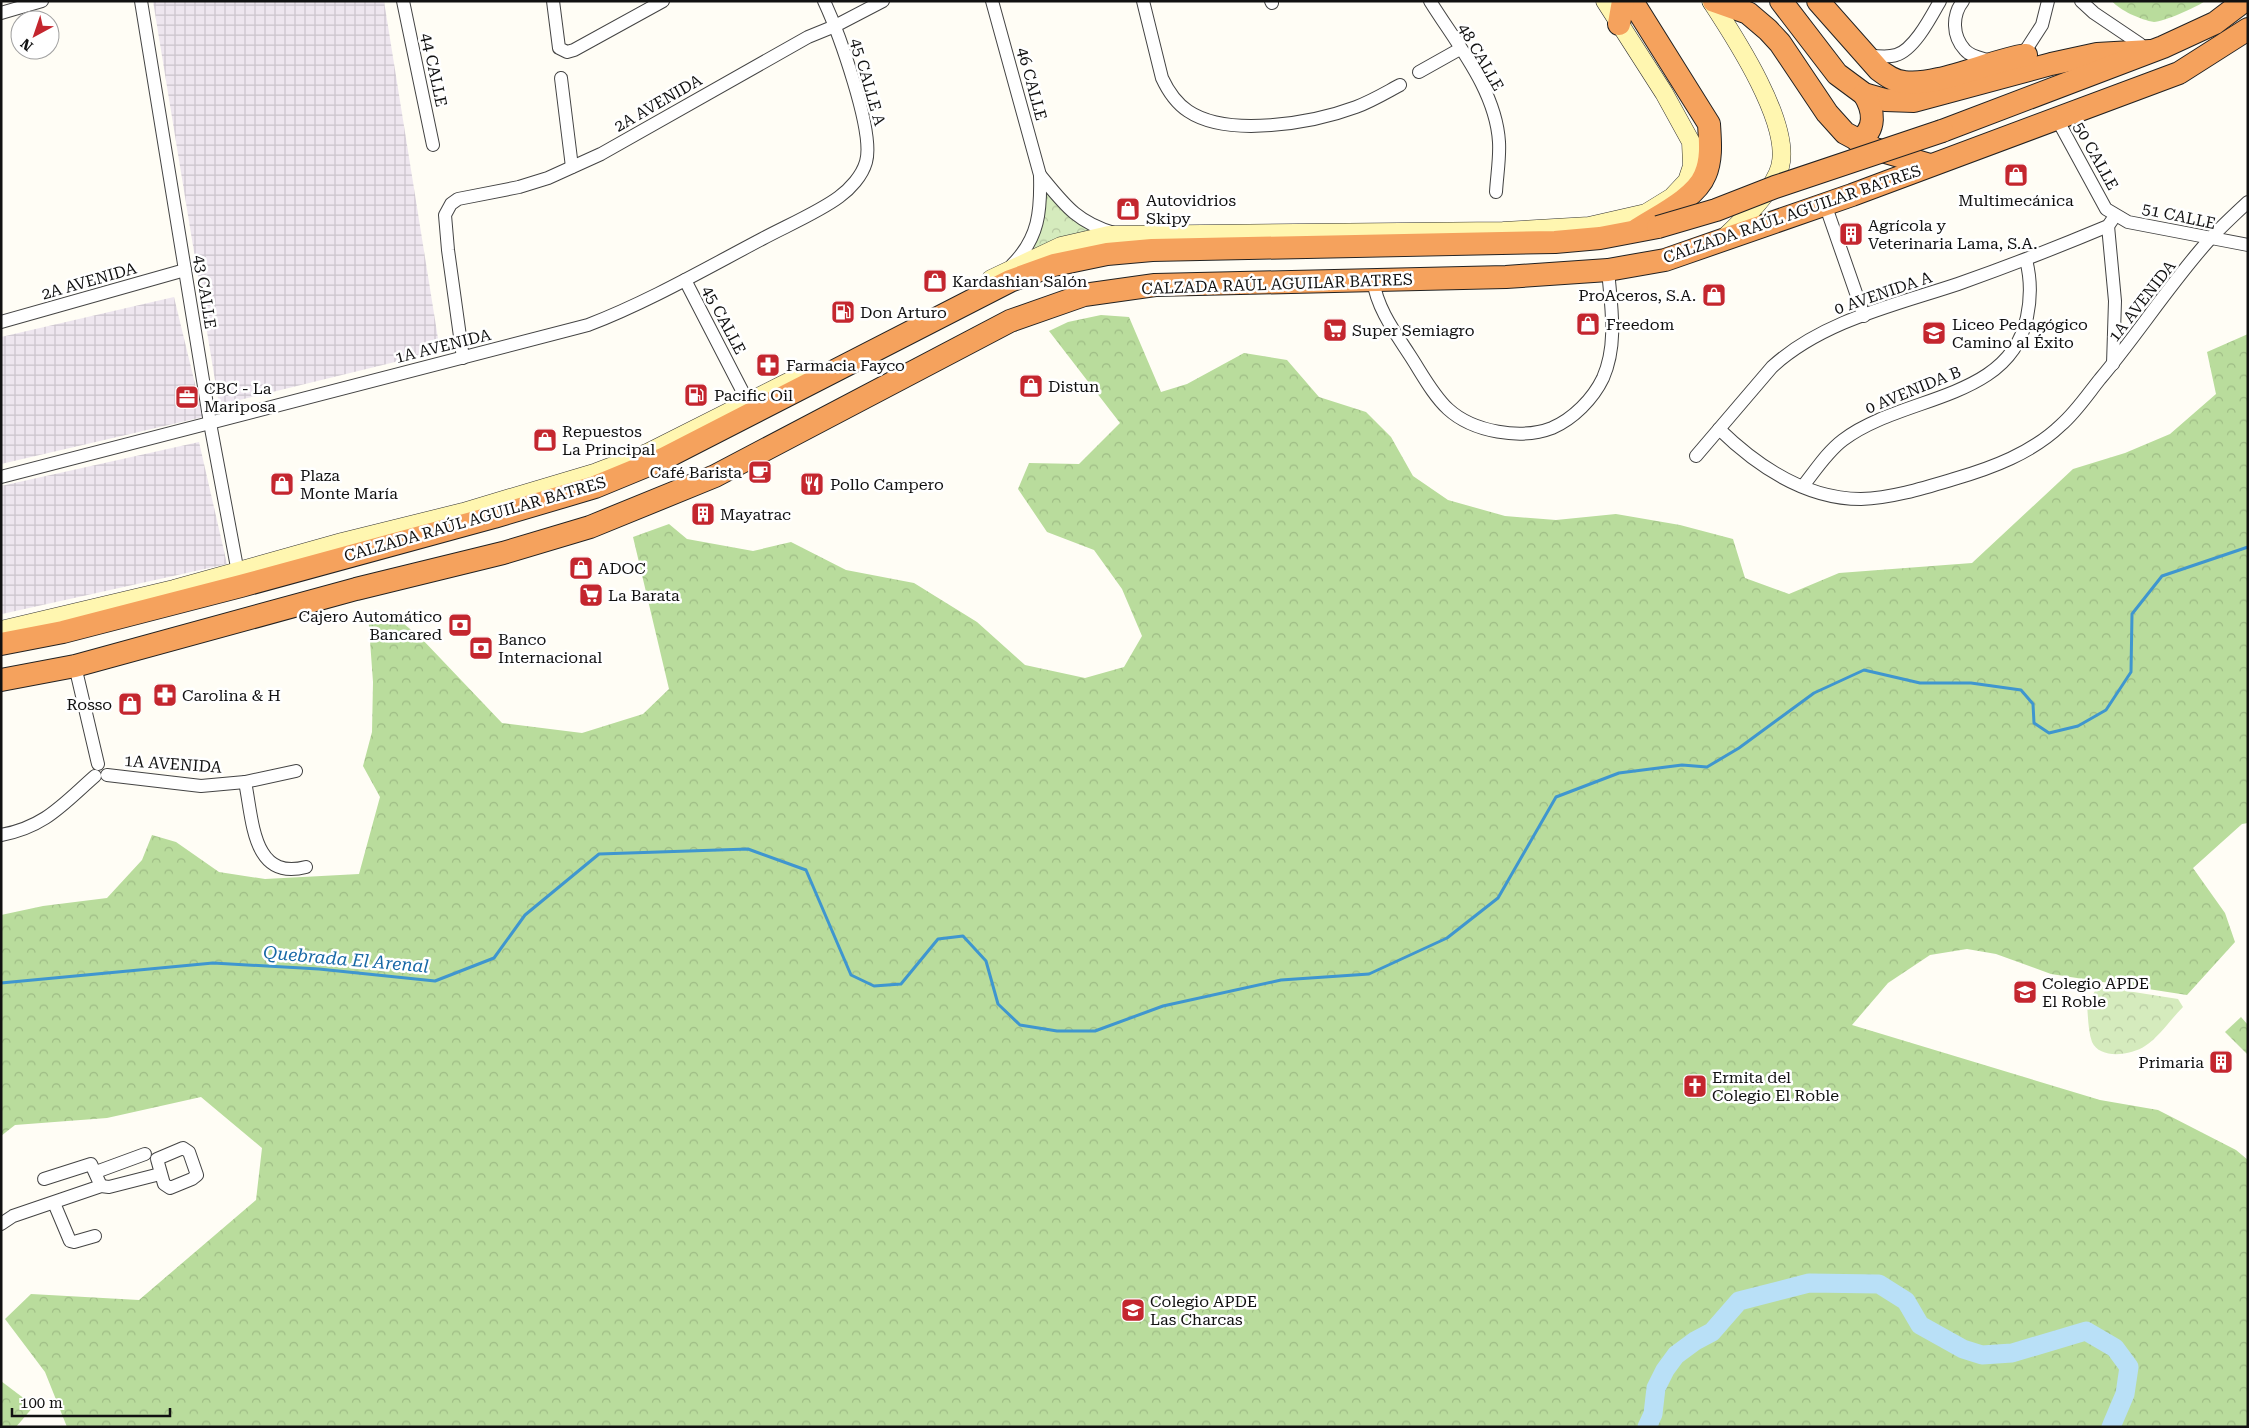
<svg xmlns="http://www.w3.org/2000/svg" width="2249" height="1428" viewBox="0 0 2249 1428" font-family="'Roboto Serif',serif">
	<defs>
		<pattern id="industrial-grid" width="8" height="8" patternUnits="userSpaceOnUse" patternTransform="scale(1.25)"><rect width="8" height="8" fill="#eee6ef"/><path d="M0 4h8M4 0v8" fill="none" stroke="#cbc4cc"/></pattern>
		<pattern id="forest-crowns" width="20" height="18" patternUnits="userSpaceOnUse" patternTransform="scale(1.25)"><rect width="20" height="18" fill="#b9dc9c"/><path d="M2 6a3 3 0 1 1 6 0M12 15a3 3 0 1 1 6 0" fill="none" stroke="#9ebc85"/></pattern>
		<pattern id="park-crowns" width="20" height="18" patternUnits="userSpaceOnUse" patternTransform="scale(1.25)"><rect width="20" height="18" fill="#d5ebbd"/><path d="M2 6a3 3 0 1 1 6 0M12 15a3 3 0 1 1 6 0" fill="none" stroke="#b6c8a1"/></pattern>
	</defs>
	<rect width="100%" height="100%" fill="#fffdf5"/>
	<g fill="url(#industrial-grid)">
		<path d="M153 1H384L440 351 219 405Z"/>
		<path d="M174 297 203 417 1 464V337Z"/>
		<path d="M199 442 227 564 2 614 1 486Z"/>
	</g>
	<g fill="url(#forest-crowns)">
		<path d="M2112 1H2205C2197 7 2163 22 2154 22 2141 20 2119 10 2112 1Z"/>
		<path d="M1101 315 1129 317 1161 392 1187 384 1244 353 1287 360 1319 397 1366 412 1391 437 1413 476 1448 500 1505 516 1556 520 1616 514 1680 525 1733 539 1745 578 1789 594 1839 573 1972 563 2073 469 2125 453 2170 434 2216 394 2207 352 2248 334V823L2242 824 2193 868 2225 913 2235 942 2187 995 2051 974 1996 954 1967 949 1930 955 1888 983 1852 1025 2100 1100 2158 1110 2236 1150 2248 1160V1427H67L45 1372 5 1319 31 1294 139 1300 256 1200 262 1148 201 1097 107 1118 15 1125 1 1136V915L43 906 107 898 142 860 152 835 176 842 219 872 265 879 359 874 380 797 363 766 372 732 373 682 368 613 392 614 421 638 502 723 582 733 643 714 669 689 633 537 669 524 687 539 753 551 791 542 846 570 914 583 977 622 1025 665 1085 678 1124 667 1142 636 1122 589 1094 550 1047 532 1018 489 1029 463 1079 464 1120 423 1049 331 1068 322Z"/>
		<path d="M2241 1017 2248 1025V1055L2225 1032Z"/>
		<path d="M1 1381 34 1406 16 1427H1Z"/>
	</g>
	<g fill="url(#park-crowns)">
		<path d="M1040 175 1100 231 1024 257Z"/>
		<path d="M2102 987 2178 999 2183 1007C2171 1019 2159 1037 2145 1046 2132 1055 2100 1060 2092 1042 2088 1031 2088 1015 2087 1004L2095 991Z"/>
	</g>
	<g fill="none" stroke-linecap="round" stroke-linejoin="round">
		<path stroke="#3f96cf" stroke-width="3" d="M1 983 213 963 319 969 435 981 494 958 525 915 599 854 748 849 806 870 851 975 874 986 901 984 938 939 963 936 986 961 998 1004 1020 1025 1057 1031H1095L1163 1006 1281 980 1369 974 1447 938 1498 898 1556 797 1619 773 1682 765 1707 767 1739 748 1814 693 1864 670 1920 683H1971L2021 690 2033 704 2034 723 2049 733 2078 726 2106 710 2131 672 2132 614 2162 576 2248 547"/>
		<path stroke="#b9e0f7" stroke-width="19" d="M1647 1427 1653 1414 1656 1388 1665 1370 1676 1355 1695 1341 1712 1332 1739 1301 1809 1283 1879 1284 1906 1301 1920 1325 1963 1349 1982 1355 2012 1353 2086 1331 2115 1348 2129 1367 2125 1394 2111 1427"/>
		<g stroke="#444" stroke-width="14">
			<g id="street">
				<path d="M141 1 210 423 239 578"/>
				<path d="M403 1 433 145"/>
				<path d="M553 1 559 48 567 52 574 50 663 1"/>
				<path d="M992 1 1040 175C1041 211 1039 238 1012 265"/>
				<path d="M1143 1 1162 78C1168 91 1176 103 1188 111 1228 138 1313 123 1356 107 1372 101 1385 93 1400 85"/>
				<path d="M1271 1 1272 3"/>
				<path d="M1430 1C1456 43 1496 90 1499 142 1500 158 1497 175 1496 192"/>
				<path d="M1963 1C1952 15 1952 36 1965 50 1971 57 1982 58 1991 61"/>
				<path d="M2081 1 2094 13 2140 44"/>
				<path d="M1 13 42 1"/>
				<path d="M1865 55C1875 56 1887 58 1896 55 1914 50 1931 17 1940 1"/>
				<path d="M2022 56 2042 25 2048 1"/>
				<path d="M1419 72 1460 49"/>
				<path d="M561 78 572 167"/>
				<path d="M2057 119 2106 209 2128 222 2248 245"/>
				<path d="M1040 175C1064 204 1076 222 1114 233"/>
				<path d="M1825 204 1864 316"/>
				<path d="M2108 226 2115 301 2113 364"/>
				<path d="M685 280 748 402"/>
				<path d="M1373 280C1377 308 1394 331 1409 354 1421 372 1432 394 1448 409 1473 432 1521 440 1552 428 1573 419 1593 399 1603 378 1618 344 1611 306 1608 270"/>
				<path d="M1 322 185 270"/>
				<path d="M463 358 448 250 445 215 451 204 458 199 519 187 548 178 601 154 808 37 835 26 883 1"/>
				<path d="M1719 429C1757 466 1806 499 1861 499 1892 498 1924 488 1954 479 1992 468 2032 453 2061 425 2076 412 2088 394 2100 379 2138 334 2171 282 2210 239 2222 226 2235 214 2248 202"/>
				<path d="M1696 456 1772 367C1822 321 1895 305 1958 284 2009 266 2058 247 2108 226L2115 216"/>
				<path d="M1 477 588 325C648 302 705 269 762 239 784 227 819 212 839 197 850 189 862 176 866 162 875 132 838 31 824 1"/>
				<path d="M1803 486C1815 471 1827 452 1843 440 1902 395 2010 401 2027 317 2031 298 2031 279 2026 260"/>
				<path d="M75 666 98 764"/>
				<path d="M107 775 201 786 245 782 296 771"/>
				<path d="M245 782C253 820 252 881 306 867"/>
				<path d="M1 835C45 827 63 804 95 776"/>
				<path d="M183 1148 189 1152 197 1175 192 1179 170 1188 164 1184 157 1159Z"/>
				<path d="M96 1172 145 1154"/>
				<path d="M44 1179 91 1164 101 1186"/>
				<path d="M54 1203 70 1241 74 1242 95 1236"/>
				<path d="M1 1224 13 1216 101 1186 109 1187 160 1174"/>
			</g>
		</g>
		<g stroke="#333" stroke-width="19">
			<g id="secondary">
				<path d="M1711 1C1734 36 1792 124 1780 167 1774 190 1742 221 1724 238"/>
				<path d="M991 279 1061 246 1109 235 1503 231 1589 226 1646 213 1672 197 1687 181 1692 166 1691 142 1664 93 1605 1"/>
				<path d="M1 630 174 589 342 542 463 512 597 472 647 453 812 370"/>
			</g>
		</g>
		<g stroke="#222" stroke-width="24">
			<g id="highway">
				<path d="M1632 1 1709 124C1710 141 1712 159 1705 175 1696 198 1658 216 1638 229"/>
				<path d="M1714 1 1748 13 1768 30 1780 43 1827 113 1845 133 1875 149 1930 165"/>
				<path d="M1781 1 1837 74 1864 94 1885 100 1914 101 2051 64 2097 54 2150 51"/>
				<path d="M1818 1 1879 70C1887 76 1894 81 1904 82 1935 87 1992 60 2026 55"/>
				<path d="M1619 24 1623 1"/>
				<path d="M1942 131 2163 47 2215 23 2244 1"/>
				<path d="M1858 141C1877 130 1874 110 1864 94"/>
				<path d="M1 644 63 632 241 586 494 517 595 487 663 459 1010 281 1054 265 1107 254 1152 250 1555 242 1600 238 1658 227"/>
				<path d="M1 680 75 666 356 589 503 553 590 527 715 476 1010 321 1084 295 1155 285 1506 277 1608 270 1665 260 1852 195 2179 73 2248 29"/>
			</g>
		</g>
		<use href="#street" stroke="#fff" stroke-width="12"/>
		<use href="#secondary" stroke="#fff6b0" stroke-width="18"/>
		<use href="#highway" stroke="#f5a25d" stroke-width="22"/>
		<g stroke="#222" stroke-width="24" stroke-linecap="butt">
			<path id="highway-bridge" d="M1658 227 1716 210 1775 187 1942 131"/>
		</g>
		<use href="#highway-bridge" stroke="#f5a25d" stroke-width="22"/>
	</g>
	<defs>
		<g id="shop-square" transform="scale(1.25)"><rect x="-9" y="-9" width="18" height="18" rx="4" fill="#c4262e" stroke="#fff"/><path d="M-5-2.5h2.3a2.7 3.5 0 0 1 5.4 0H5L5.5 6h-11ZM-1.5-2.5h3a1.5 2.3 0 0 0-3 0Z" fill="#fff"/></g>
		<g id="building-square" transform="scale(1.25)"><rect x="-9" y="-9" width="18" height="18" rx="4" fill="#c4262e" stroke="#fff"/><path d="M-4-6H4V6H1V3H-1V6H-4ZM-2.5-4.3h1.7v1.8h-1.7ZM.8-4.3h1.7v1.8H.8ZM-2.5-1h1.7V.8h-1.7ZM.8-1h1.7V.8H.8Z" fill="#fff"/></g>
		<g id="fuel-square" transform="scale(1.25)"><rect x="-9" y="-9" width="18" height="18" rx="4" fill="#c4262e" stroke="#fff"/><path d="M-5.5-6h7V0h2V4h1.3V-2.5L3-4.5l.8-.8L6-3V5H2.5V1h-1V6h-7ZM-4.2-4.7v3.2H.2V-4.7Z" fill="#fff"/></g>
		<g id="supermarket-square" transform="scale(1.25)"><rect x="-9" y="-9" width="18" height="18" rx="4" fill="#c4262e" stroke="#fff"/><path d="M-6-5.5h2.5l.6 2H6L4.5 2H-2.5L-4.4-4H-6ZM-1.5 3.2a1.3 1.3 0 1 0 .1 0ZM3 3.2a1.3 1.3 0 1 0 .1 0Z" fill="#fff"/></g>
		<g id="school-square" transform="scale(1.25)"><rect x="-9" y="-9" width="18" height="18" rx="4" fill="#c4262e" stroke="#fff"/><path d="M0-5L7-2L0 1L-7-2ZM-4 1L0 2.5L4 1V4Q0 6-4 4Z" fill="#fff"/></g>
		<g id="pharmacy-square" transform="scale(1.25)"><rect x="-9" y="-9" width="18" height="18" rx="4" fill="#c4262e" stroke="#fff"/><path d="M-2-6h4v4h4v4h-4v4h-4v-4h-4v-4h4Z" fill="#fff"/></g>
		<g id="office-square" transform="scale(1.25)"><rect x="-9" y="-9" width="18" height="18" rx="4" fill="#c4262e" stroke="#fff"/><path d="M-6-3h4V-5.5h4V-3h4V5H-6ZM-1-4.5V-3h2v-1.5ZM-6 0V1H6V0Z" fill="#fff"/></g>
		<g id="cafe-square" transform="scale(1.25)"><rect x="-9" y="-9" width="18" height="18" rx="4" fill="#c4262e" stroke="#fff"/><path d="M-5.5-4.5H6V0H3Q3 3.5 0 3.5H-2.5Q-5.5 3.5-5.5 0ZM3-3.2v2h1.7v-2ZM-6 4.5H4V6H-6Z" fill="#fff"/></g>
		<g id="restaurant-square" transform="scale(1.25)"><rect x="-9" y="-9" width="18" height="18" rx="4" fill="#c4262e" stroke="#fff"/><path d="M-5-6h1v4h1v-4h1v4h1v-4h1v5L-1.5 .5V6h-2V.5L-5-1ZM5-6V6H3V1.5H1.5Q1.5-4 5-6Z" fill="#fff"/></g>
		<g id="bank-square" transform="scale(1.25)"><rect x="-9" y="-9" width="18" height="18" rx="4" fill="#c4262e" stroke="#fff"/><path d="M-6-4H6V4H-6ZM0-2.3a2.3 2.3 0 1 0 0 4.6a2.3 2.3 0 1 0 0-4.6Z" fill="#fff"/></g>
		<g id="church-square" transform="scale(1.25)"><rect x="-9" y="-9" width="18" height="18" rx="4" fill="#c4262e" stroke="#fff"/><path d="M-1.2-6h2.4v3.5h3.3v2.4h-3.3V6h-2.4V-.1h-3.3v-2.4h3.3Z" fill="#fff"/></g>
	</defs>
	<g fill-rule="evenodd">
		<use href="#shop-square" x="2016" y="175"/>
		<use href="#shop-square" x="1128" y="209"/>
		<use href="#building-square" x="1851" y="234"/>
		<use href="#shop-square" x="935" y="281"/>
		<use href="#shop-square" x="1714" y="295"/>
		<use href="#fuel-square" x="843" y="312"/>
		<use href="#shop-square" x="1588" y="324"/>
		<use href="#supermarket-square" x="1335" y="330"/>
		<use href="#school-square" x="1934" y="333"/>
		<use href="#pharmacy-square" x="768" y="365"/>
		<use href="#shop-square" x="1031" y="386"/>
		<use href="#fuel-square" x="696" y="395"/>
		<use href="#office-square" x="187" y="397"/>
		<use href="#shop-square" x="545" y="440"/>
		<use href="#cafe-square" x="760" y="472"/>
		<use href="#shop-square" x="282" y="484"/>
		<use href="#restaurant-square" x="812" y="484"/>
		<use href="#building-square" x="703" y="514"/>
		<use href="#shop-square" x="581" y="568"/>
		<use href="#supermarket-square" x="591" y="595"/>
		<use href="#bank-square" x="460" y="625"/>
		<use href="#bank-square" x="481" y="648"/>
		<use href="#pharmacy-square" x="165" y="695"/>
		<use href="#shop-square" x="130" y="704"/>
		<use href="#school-square" x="2025" y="992"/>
		<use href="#building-square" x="2221" y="1062"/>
		<use href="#church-square" x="1695" y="1086"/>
		<use href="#school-square" x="1133" y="1310"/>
	</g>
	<g text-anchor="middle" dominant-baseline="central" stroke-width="5" stroke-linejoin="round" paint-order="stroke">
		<g font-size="16" fill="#111" stroke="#fff">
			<text transform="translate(1481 57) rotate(60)">48 CALLE</text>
			<text transform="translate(434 70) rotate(78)">44 CALLE</text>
			<text transform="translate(868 82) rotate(74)">45 CALLE A</text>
			<text transform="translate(1032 84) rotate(75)">46 CALLE</text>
			<text transform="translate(658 103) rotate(-30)">2A AVENIDA</text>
			<text transform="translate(2096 156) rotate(61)">50 CALLE</text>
			<text transform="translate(1792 214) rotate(-19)">CALZADA RAÚL AGUILAR BATRES</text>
			<text transform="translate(2179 216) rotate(12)">51 CALLE</text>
			<text transform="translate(89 281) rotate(-16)">2A AVENIDA</text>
			<text transform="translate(1277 284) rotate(-2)">CALZADA RAÚL AGUILAR BATRES</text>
			<text transform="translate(205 292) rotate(81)">43 CALLE</text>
			<text transform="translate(1883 293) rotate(-19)">0 AVENIDA A</text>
			<text transform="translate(2142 301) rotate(-52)">1A AVENIDA</text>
			<text transform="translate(724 320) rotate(62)">45 CALLE</text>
			<text transform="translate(443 346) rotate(-14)">1A AVENIDA</text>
			<text transform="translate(1913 390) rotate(-22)">0 AVENIDA B</text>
			<text transform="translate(475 519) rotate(-16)">CALZADA RAÚL AGUILAR BATRES</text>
			<text transform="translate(173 764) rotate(4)">1A AVENIDA</text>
		</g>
		<g font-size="16" fill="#111" stroke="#fff" text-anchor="start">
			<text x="1146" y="200">Autovidrios<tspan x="1146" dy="18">Skipy</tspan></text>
			<text x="2016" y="200" text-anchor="middle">Multimecánica</text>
			<text x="1868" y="225">Agrícola y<tspan x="1868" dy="18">Veterinaria Lama, S.A.</tspan></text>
			<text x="952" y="281">Kardashian Salón</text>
			<text x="1696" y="295" text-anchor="end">ProAceros, S.A.</text>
			<text x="860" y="312">Don Arturo</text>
			<text x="1606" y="324">Freedom</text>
			<text x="1952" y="324">Liceo Pedagógico<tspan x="1952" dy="18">Camino al Éxito</tspan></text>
			<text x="1352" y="330">Super Semiagro</text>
			<text x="786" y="365">Farmacia Fayco</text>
			<text x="1048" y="386">Distun</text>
			<text x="204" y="388">CBC - La<tspan x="204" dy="18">Mariposa</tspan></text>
			<text x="714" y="395">Pacific Oil</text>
			<text x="562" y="431">Repuestos<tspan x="562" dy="18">La Principal</tspan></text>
			<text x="742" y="472" text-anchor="end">Café Barista</text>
			<text x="300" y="475">Plaza<tspan x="300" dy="18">Monte María</tspan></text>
			<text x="830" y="484">Pollo Campero</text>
			<text x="720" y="514">Mayatrac</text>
			<text x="598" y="568">ADOC</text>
			<text x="608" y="595">La Barata</text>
			<text x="442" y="616" text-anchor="end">Cajero Automático<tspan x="442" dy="18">Bancared</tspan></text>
			<text x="498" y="639">Banco<tspan x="498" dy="18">Internacional</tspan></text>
			<text x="182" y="695">Carolina &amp; H</text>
			<text x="112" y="704" text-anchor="end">Rosso</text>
			<text x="2042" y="983">Colegio APDE<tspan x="2042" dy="18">El Roble</tspan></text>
			<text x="2204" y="1062" text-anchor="end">Primaria</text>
			<text x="1712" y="1077">Ermita del<tspan x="1712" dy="18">Colegio El Roble</tspan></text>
			<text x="1150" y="1301">Colegio APDE<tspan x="1150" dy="18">Las Charcas</tspan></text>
		</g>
		<g font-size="18" font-style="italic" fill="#1768a6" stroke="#fff">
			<text transform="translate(346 959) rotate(5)">Quebrada El Arenal</text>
		</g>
	</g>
	<rect width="2249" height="1428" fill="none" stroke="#111111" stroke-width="5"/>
	<g transform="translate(35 35) rotate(220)"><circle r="24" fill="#ffffff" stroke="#a0a0a0"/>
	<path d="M0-4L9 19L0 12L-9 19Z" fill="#c4262e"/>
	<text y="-8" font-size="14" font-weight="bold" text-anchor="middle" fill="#111111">N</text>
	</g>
	<path d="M12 1408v8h158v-8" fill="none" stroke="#111111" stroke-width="2.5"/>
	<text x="20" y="1408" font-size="15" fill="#111111" stroke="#ffffff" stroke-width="4" paint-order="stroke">100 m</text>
</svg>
